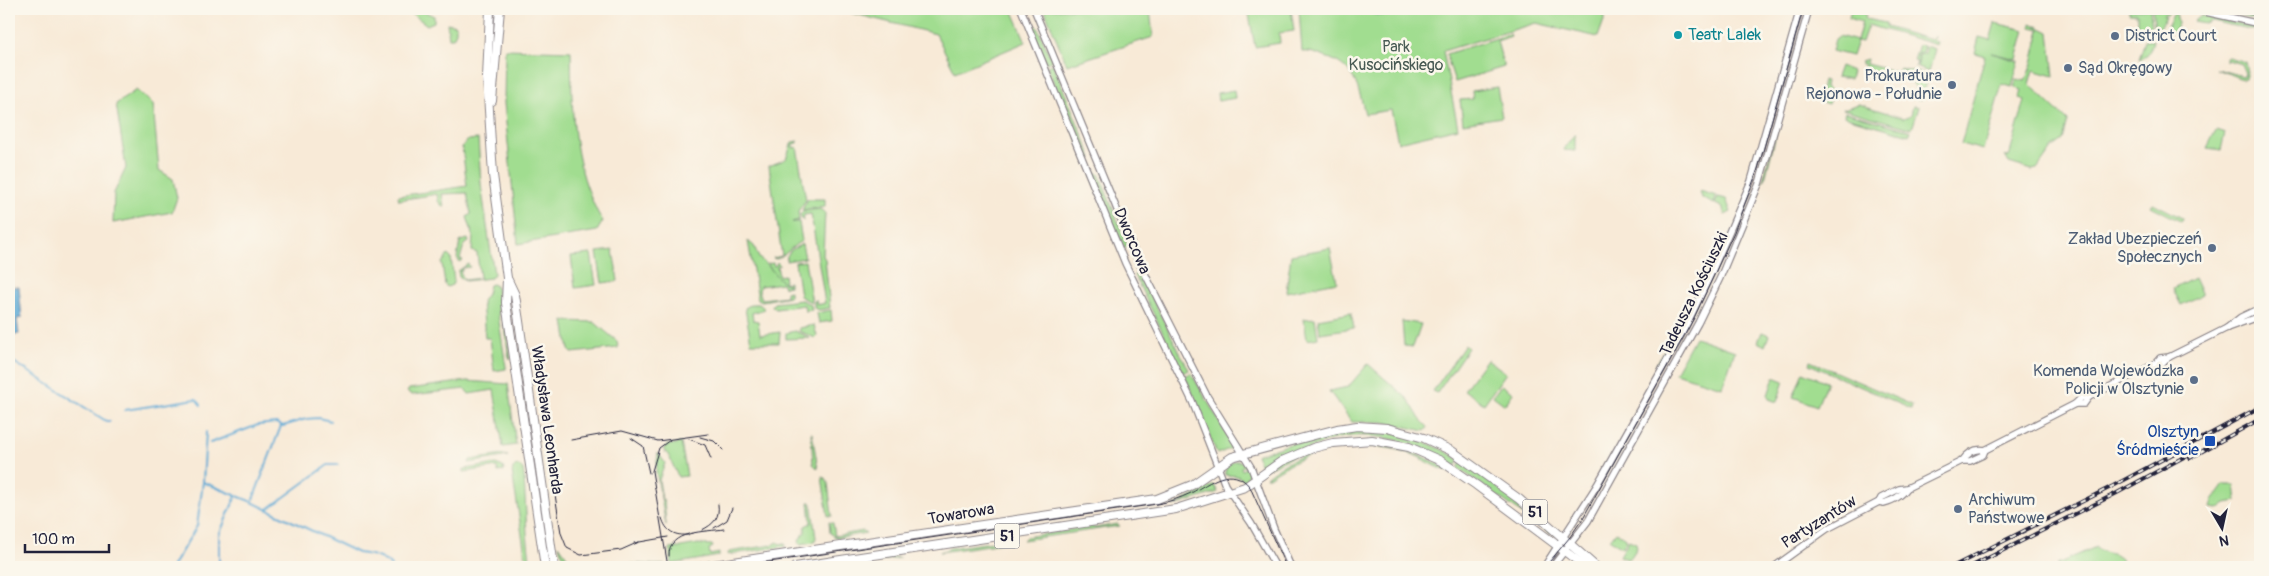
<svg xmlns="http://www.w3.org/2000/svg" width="2269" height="576" viewBox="0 0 2269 576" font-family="Pangolin,sans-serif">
	<rect width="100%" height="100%" fill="#fbf7ec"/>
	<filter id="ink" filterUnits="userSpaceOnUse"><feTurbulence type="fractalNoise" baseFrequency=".02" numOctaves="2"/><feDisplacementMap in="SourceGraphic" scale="10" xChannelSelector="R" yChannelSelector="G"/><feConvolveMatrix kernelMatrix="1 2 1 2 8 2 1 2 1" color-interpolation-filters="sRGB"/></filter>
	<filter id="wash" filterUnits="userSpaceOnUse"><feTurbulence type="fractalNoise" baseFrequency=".0096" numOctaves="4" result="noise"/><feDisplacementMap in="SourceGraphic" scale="20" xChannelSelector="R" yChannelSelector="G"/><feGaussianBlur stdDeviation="1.12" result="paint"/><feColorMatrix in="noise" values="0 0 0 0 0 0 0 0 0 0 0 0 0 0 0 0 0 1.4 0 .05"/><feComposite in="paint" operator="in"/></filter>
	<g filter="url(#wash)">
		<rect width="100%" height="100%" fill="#f8ead7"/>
		<g fill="#a1dd90" stroke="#628066">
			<path d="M400 9C412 8 422 10 434 16V22L427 25 407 10Z"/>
			<path d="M850 9H1012L1026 42 955 72 936 34 851 13Z"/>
			<path d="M1044 9H1150L1153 37 1067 65Z"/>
			<path d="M1248 9H1291L1294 31 1279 33 1280 43 1255 47Z"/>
			<path d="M1299 9H1608L1598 37 1536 23 1443 51 1458 128 1398 142 1391 110 1365 114C1358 87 1355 66 1325 57 1317 54 1310 51 1302 52Z"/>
			<path d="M1851 9H1857L1866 14 1865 19 1886 23V27L1931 40 1935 36 1933 41 1937 42V45L1868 25 1862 42 1857 41 1852 56 1832 51 1835 39 1839 36 1857 41 1862 22 1849 18Z"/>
			<path d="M2129 9H2150L2152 27 2137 28V13H2129Z"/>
			<path d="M2152 9 2170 10 2168 14 2164 13V16H2166L2158 32 2155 29Z"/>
			<path d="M2206 9 2259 17 2258 20Z"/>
			<path d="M2174 13H2176L2178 24 2173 32H2164Z"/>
			<path d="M2201 16 2257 27 2256 29 2254 30 2211 21 2205 24 2194 22Z"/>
			<path d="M447 23 456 25V32L453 38H449Z"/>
			<path d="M1995 23 2025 30 2017 59 1991 53 2019 61 2012 87 2002 84 1983 150 1961 144 1985 56 1975 53 1979 37 1990 40Z"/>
			<path d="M2031 23 2049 32 2054 76 2033 70 2029 84 2068 121 2063 140 2052 148 2037 169 2032 170 2009 163 2005 156 2009 157 2025 100 2019 98 2022 90 2014 87 2017 79 2025 81 2032 64 2040 29 2031 27Z"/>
			<path d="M1035 25 1038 28 1052 61 1046 63 1033 32V26Z"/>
			<path d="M1510 34 1511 36 1497 41 1504 67 1455 82 1446 54Z"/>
			<path d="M2153 40C2151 48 2149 57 2139 59L2145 41Z"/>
			<path d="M1919 44 1924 45 1922 53 1918 54V58L1920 54H1925V46L1935 49 1929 72 1917 68 1919 59 1915 68 1917 62 1914 61Z"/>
			<path d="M505 49 571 51C572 98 571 142 587 187 592 199 595 210 603 221L597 231 518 244 504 103Z"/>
			<path d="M2228 57 2245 62 2247 72 2245 78 2242 79 2216 69 2243 76 2245 73 2241 64 2228 60 2226 62V58Z"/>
			<path d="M1867 59 1866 64 1898 72 1900 68 1903 69 1900 78 1872 71 1861 74 1864 65 1861 64V61Z"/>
			<path d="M1053 64 1092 158 1086 161 1047 66Z"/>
			<path d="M1840 66 1852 71 1850 79 1836 77Z"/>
			<path d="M1904 69 1928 75 1921 100 1915 98 1917 89 1912 82 1913 76H1911V82L1902 79Z"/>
			<path d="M1823 80 1826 81 1825 87 1832 92 1828 104 1819 101Z"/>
			<path d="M1497 87 1502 117 1463 123 1460 100 1473 99 1472 91Z"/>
			<path d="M136 90 153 104 159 170 173 179 177 198 172 212 113 223 114 193 126 168 116 104Z"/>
			<path d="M1234 90 1235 98 1218 101 1217 93Z"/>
			<path d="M1859 104 1903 118 1911 115 1913 106 1919 107 1912 129 1843 109Z"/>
			<path d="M1845 112 1911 131 1909 135 1850 118 1844 116Z"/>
			<path d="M1781 114 1766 175 1762 183Z"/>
			<path d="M2216 130 2225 133 2221 150 2207 148Z"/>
			<path d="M1575 134V151L1563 150Z"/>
			<path d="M478 139 481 184 494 274 491 278 465 281 459 277 458 271 468 264 470 267 462 268V271H460L464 280 480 278 477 253 472 251 473 235 467 217 471 214 467 193 442 194 444 208 438 201 437 194 399 200 398 196 467 186 462 147 468 140Z"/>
			<path d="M798 141V143L793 144V148L797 147 806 200 798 211 799 220 792 222H799L802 241C791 246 787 255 776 259L773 258 782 256 769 166 786 159 792 142Z"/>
			<path d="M1095 172 1099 174 1128 247 1124 248 1092 176Z"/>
			<path d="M1700 191 1716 196 1714 204 1702 198Z"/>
			<path d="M1718 197 1726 199 1731 212 1725 215 1722 207 1715 204Z"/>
			<path d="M808 199H825V207L802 210Z"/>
			<path d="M2153 203 2182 218V219L2180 221 2151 206Z"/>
			<path d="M820 209 825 212 823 256 825 259 830 308 819 310 814 308V301L816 300 817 305 825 303 811 214 804 215 803 221 800 215 803 211Z"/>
			<path d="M468 239 469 242 464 245 460 259 463 260 460 262 457 258 460 241Z"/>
			<path d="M748 241 754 246 759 258 789 286 784 287 782 283 760 286 759 291 762 299 786 296V292L790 291V296L762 301 758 299Z"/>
			<path d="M802 244 805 258 786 261C787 250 794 249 802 244Z"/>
			<path d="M1330 248 1337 282 1286 292 1291 255Z"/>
			<path d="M613 250 618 281 602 283 597 252Z"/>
			<path d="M591 254 596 285 575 288 571 256Z"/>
			<path d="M448 255 451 258 454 281 452 285 447 287 445 285 442 263Z"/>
			<path d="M805 261 812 303 800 296 795 262Z"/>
			<path d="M777 262 780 265 777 266 779 276 784 275 785 283 789 282V286L778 278 767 264 773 263 774 266 776 265Z"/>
			<path d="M1139 273 1189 370 1183 373 1134 275Z"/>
			<path d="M2194 278 2202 295 2181 305 2173 289Z"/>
			<path d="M492 284 496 286 499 321 506 367V369L494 371 490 338H485L482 301 487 294 489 285Z"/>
			<path d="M499 289 501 291 511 359 509 358Z"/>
			<path d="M802 300 811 305 812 310 805 311 804 305 776 309 772 306 774 303Z"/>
			<path d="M752 304H759L765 309 752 313 753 320 758 321 760 335 780 332 779 343H751L745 308Z"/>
			<path d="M831 310 832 321 819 323 817 313Z"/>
			<path d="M1351 313 1354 328 1320 333 1318 319Z"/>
			<path d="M1315 318 1318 338 1307 340 1304 319Z"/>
			<path d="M564 321 594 322 617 341 618 348 572 353 569 350Z"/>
			<path d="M1402 321 1421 324 1413 347 1404 346Z"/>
			<path d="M814 325 817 336 815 338 799 331V328Z"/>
			<path d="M1676 329H1679L1658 367 1656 365Z"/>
			<path d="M795 331 810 338 786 339V333Z"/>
			<path d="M1762 332 1769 335 1765 346 1758 342Z"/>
			<path d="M1695 337 1735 351 1722 387 1675 373Z"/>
			<path d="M1465 345 1468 348 1437 393 1433 391Z"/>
			<path d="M1487 359 1506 373 1484 404 1464 390Z"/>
			<path d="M1810 361 1912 405 1911 409 1809 364Z"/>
			<path d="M1368 364 1408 399 1420 419 1428 427 1425 431 1383 422H1352L1329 391 1348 387Z"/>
			<path d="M1803 372 1827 382 1817 406 1793 397Z"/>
			<path d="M1191 373 1234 447 1217 454 1185 376Z"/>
			<path d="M1774 377 1784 381 1777 402 1769 399 1768 395Z"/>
			<path d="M467 381 508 384 516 445 503 447 494 390 469 394 465 389 412 395 407 392 409 389Z"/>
			<path d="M1501 385 1513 393 1505 405 1493 396Z"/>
			<path d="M1354 430C1391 430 1428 439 1460 460L1455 466C1423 443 1369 428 1330 440 1307 448 1285 461 1263 470L1256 455 1309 438Z"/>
			<path d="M811 433H812L818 469 813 464Z"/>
			<path d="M681 443 687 476 678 477 669 456 663 449 668 445Z"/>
			<path d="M1353 444C1389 444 1420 452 1451 471 1438 470 1422 457 1409 453 1361 438 1309 448 1269 477H1266C1291 456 1322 448 1353 444Z"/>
			<path d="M658 453 665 463 659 480 662 500H664L666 525 656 471Z"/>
			<path d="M503 455 508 456 469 463 470 460Z"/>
			<path d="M1234 461H1240L1246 465 1241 467 1242 470 1247 466 1249 473 1246 481 1237 476 1225 475 1226 467Z"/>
			<path d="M1462 461 1525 508 1553 532 1551 534 1458 468Z"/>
			<path d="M496 464 503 467 504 471 498 472 497 467 464 472V469Z"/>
			<path d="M519 466 523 469 524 476 527 534 530 560H526L512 472 514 467Z"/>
			<path d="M822 477 825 478 828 483 832 516H828Z"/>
			<path d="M1214 485 1218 492 1174 506Z"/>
			<path d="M2224 485H2235L2237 501 2226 503 2218 509 2211 508 2213 500Z"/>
			<path d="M809 502H811L816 538 814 542 800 544 799 540 805 532V526L811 523Z"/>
			<path d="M829 522 833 523 835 536 863 531 866 533 836 538 830 533Z"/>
			<path d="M1118 524 1120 526 1023 540 1026 537 1092 526 1095 528Z"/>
			<path d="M1616 532 1627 539 1623 547 1610 540Z"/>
			<path d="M1006 540 1010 542 940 552 950 548Z"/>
			<path d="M1629 540 1636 543 1637 548 1631 557 1627 559 1620 556Z"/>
			<path d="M777 542 780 544 785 543 786 546 727 555 729 552 772 545Z"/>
			<path d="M698 544 712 545 713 547 709 549 710 555 719 553V556L672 564 670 549Z"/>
			<path d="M559 545 570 561 665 565 621 564 577 567C568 563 560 555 559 545Z"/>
			<path d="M2096 547C2104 555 2115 552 2122 560L2119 567 2105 565 2104 567H2057V564Z"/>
			<path d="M894 557 900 558 859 564 856 562Z"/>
		</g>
		<g fill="#5ba9d5" stroke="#3e6688">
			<path d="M1364 9H1398C1389 17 1373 17 1364 9Z"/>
			<path d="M9 278 13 287H19L22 318 17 319 19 334 15 335 9 331Z"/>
		</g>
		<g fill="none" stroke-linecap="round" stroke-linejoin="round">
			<g stroke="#5ba9d5" stroke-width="2">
				<path d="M9 359 106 421H110"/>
				<path d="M125 410 196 399 201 405"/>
				<path d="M206 432 203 482 252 502 358 553C369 554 383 557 391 566"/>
				<path d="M210 443 258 425 276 423 283 426 306 419 318 418 331 421"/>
				<path d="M252 502 281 426"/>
				<path d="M268 509 328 465H338"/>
				<path d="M172 567 197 526 203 482"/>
				<path d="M219 567V535L236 496"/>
			</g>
		</g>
	</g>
	<g filter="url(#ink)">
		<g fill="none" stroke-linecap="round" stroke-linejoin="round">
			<g stroke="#8d8689" stroke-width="8">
				<g id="minor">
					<path d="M1021 9 1125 263 1192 401 1225 485 1251 523 1276 567"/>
					<path d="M1034 9 1137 258 1207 396 1251 467 1274 529 1291 567"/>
					<path d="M2192 9 2260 24"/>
					<path d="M2227 328 2241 317 2260 308"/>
					<path d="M2155 364 2163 363 2169 357"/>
					<path d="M2075 404 2081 398 2089 397"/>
					<path d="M1962 461H1970L1983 455 1985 450 2075 404H2084L2089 397 2155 364 2160 358 2169 357 2227 328 2260 316"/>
					<path d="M1879 502 1881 498 1899 489 1907 488"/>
					<path d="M1544 567 1597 485 1683 332 1711 274 1751 181 1800 9"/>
					<path d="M1552 567 1588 521 1698 323 1720 278 1759 184 1809 9"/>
					<path d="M1774 567 1827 529 1879 502 1884 503C1893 500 1901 497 1907 488L1962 461C1967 454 1975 448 1985 450"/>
				</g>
			</g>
			<g stroke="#8d8689" stroke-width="10">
				<g id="major">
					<path d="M490 9 487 78 493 175 507 278 506 303 545 567"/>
					<path d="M492 101 500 9"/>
					<path d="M508 280 515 295 519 321 554 567"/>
					<path d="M700 567 1157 499 1192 485 1232 457 1337 429 1357 426 1387 428 1424 438 1452 451 1519 499 1596 567"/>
					<path d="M795 567 1176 509 1245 487 1282 461 1313 448 1333 443 1372 440 1409 447 1441 461 1476 485 1586 567"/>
				</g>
			</g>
			<use href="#minor" stroke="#fff" stroke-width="5.5"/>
			<use href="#major" stroke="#fff" stroke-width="8"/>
			<g stroke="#22223b" stroke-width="1">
				<path d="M2215 9 2236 12"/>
				<path d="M2228 9 2260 16"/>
				<path d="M545 430 561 533 567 548 581 555 621 550 639 542"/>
				<path d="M700 437 714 441 723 450"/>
				<path d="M631 438 643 446 649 473"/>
				<path d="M689 439 705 445 711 459"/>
				<path d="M571 440 622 431 658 441 708 434"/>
				<path d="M662 518C666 532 675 536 688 535"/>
				<path d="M714 528 727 520 732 508"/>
				<path d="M702 530C714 524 720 518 718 504"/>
				<path d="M634 543 668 537"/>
				<path d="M669 556C667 530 706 532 724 529"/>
				<path d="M668 567 652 471 659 448 670 440"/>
				<path d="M736 567 1157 504C1169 502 1180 498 1191 493 1210 483 1232 464 1250 487L1286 567"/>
				<path d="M1545 567 1570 537 1583 518 1694 318 1734 232 1758 169 1803 9"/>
			</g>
			<g stroke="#22223b" stroke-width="4">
				<g id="rail">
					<path d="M2190 458 2260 419"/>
					<path d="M1952 567 2113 486 2260 407"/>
					<path d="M1970 567 2117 493 2195 451"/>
				</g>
			</g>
			<use href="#rail" stroke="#fbf7ec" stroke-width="2" stroke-dasharray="5.5" stroke-linecap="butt"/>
		</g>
	</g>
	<circle fill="#0f9aa8" stroke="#fbf7ec" stroke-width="2" cx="1678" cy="35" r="5"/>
	<g fill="#5c6f8a" stroke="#fbf7ec" stroke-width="2">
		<circle cx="2115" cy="36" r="5"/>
		<circle cx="2068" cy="68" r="5"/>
		<circle cx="1952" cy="85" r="5"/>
		<circle cx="2212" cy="248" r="5"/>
		<circle cx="2194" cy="380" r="5"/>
		<circle cx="1958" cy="509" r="5"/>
	</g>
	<rect fill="#1a4fb4" stroke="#fbf7ec" stroke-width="2" x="2204" y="435" width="12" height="12" rx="2.5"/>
	<g text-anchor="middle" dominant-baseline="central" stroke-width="5" stroke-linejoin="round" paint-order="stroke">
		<g fill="#fbf7ec" stroke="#636270" stroke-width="1">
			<rect x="1522.5" y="499.5" width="25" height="25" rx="4"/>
			<rect x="994.5" y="523.5" width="25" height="25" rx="4"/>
		</g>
		<g font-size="15" font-weight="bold" fill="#22223b">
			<text x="1535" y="512">51</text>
			<text x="1007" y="536">51</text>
		</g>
		<g font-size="16" fill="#0d838f" stroke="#fbf7ec" text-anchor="start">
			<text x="1688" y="35">Teatr Lalek</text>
		</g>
		<g font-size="16" fill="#4e5e75" stroke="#fbf7ec" text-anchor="start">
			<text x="2125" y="36">District Court</text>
			<text x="2078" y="68">Sąd Okręgowy</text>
			<text x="1942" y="76" text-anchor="end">Prokuratura<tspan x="1942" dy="18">Rejonowa - Południe</tspan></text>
			<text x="2202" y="239" text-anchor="end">Zakład Ubezpieczeń<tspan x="2202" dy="18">Społecznych</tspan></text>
			<text x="2184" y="371" text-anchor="end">Komenda Wojewódzka<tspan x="2184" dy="18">Policji w Olsztynie</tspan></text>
			<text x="1968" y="500">Archiwum<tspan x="1968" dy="18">Państwowe</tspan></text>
		</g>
		<g font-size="16" fill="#485a54" stroke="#fbf7ec">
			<text x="1396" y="47">Park<tspan x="1396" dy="18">Kusocińskiego</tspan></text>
		</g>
		<g font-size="16" fill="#22223b" stroke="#fbf7ec">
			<text transform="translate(1132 241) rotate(67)">Dworcowa</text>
			<text transform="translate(1694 294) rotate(-64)">Tadeusza Kościuszki</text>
			<text transform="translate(547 420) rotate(82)">Władysława Leonharda</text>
			<text transform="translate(961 514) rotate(-9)">Towarowa</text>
			<text transform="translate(1819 522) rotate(-32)">Partyzantów</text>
		</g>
		<g font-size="16" fill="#164399" stroke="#fbf7ec" text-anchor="end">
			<text x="2199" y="432">Olsztyn<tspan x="2199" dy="18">Śródmieście</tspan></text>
		</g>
	</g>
	<rect width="2269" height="576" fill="none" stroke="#fbf7ec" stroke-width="30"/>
	<g transform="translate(2222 528) rotate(171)" stroke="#fbf7ec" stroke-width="4" paint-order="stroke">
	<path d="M0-4L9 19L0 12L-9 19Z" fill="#22223b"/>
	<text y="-8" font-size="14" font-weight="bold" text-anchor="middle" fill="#22223b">N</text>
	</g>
	<path d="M25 544v8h84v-8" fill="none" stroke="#22223b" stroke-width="2.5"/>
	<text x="32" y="544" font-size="15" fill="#22223b" stroke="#fbf7ec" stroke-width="4" paint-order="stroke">100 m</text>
</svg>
